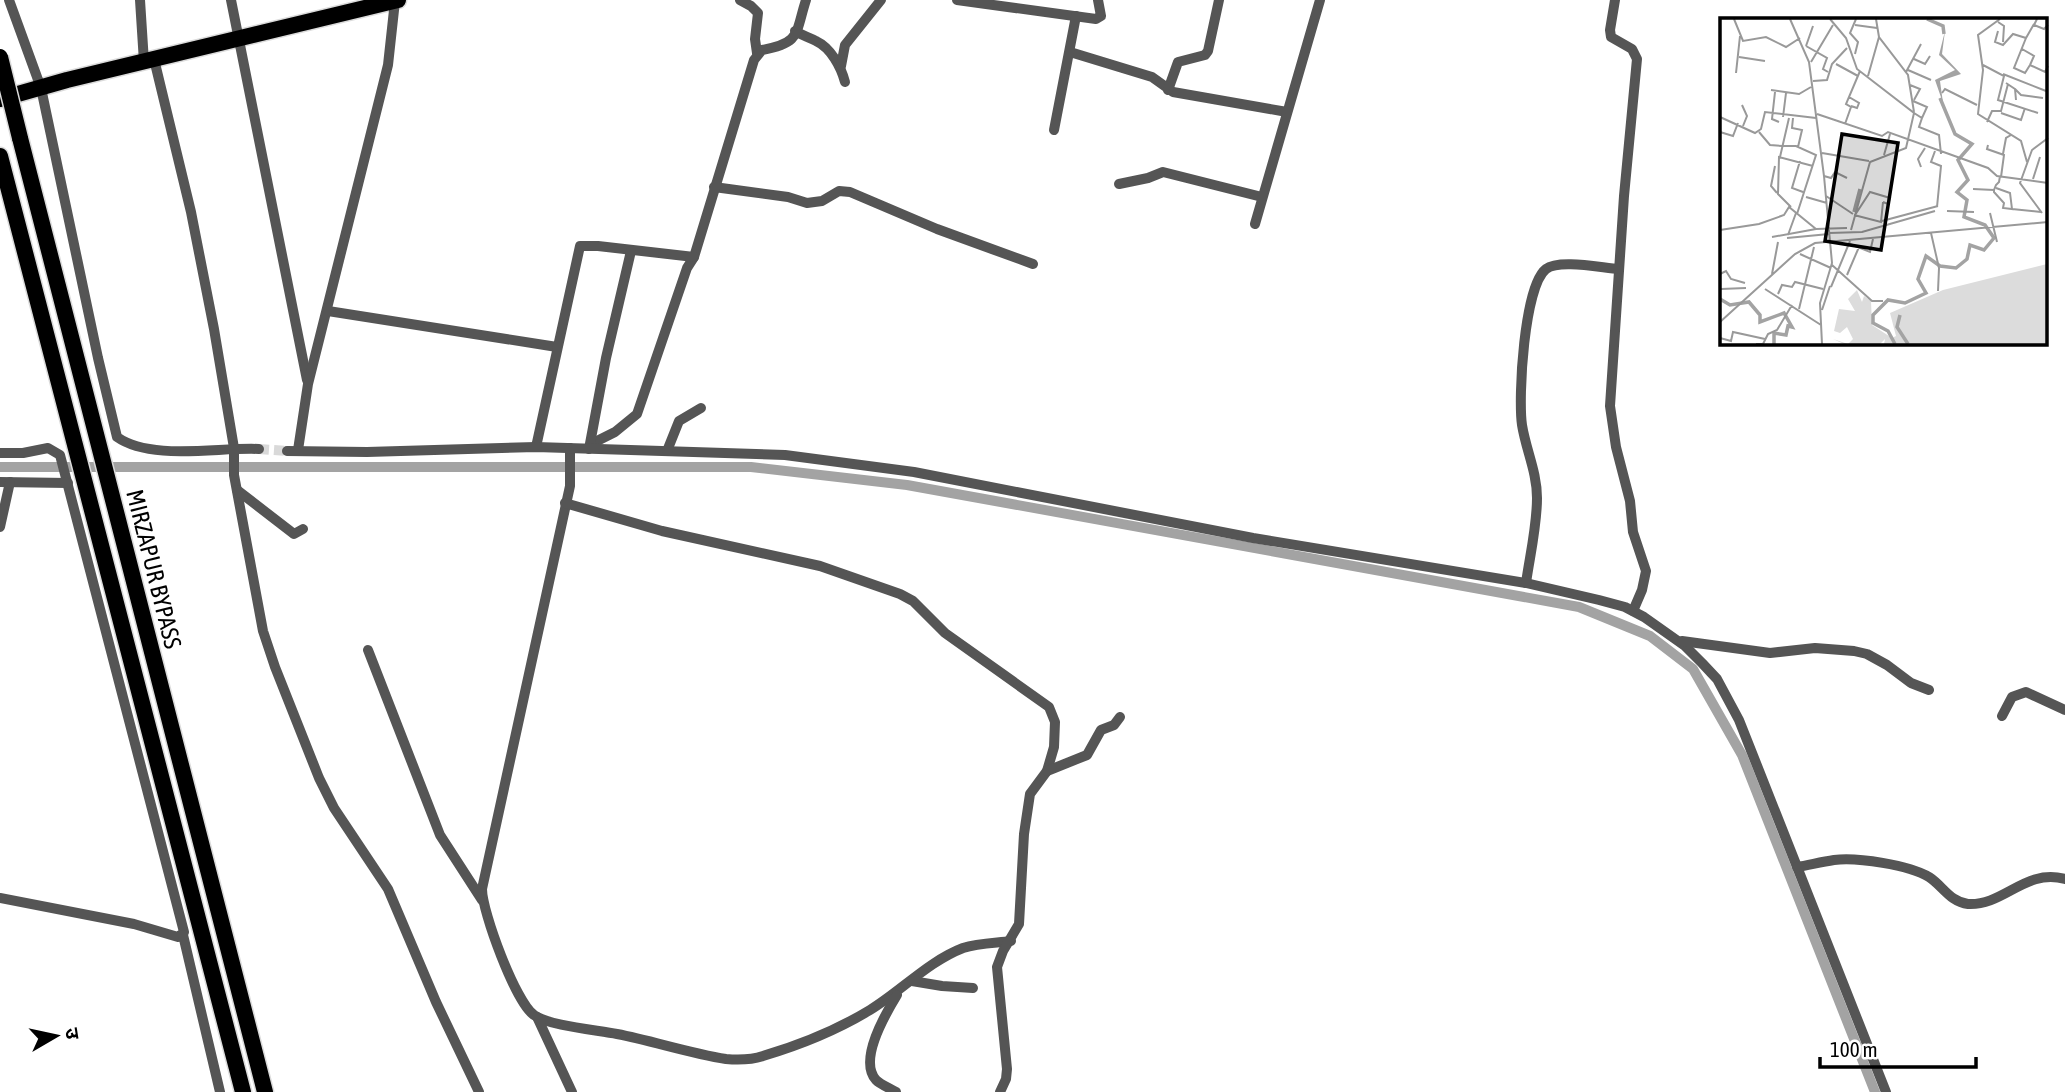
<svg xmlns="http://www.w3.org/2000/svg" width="2065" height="1092" viewBox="0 0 2065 1092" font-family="'Asap Condensed','Noto Sans Devanagari',sans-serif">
	<rect width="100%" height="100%" fill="#fff"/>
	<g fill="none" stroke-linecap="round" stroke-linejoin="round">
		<path stroke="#a3a3a3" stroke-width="10" d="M0 467H751L907 485 1579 607 1650 636 1693 669 1742 755 1875 1092"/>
		<path stroke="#d9d9d9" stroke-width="10" stroke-dasharray="10 5" stroke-linecap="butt" d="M259 449 287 451"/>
		<g stroke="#dbdbdb" stroke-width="19">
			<path id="primary" d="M0 99 67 80 398 0"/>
		</g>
		<g stroke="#dbdbdb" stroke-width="19">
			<g id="trunk">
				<path d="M20 138 265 1092"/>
				<path d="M0 156 243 1092"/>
			</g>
		</g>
		<g stroke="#555" stroke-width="10">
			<path d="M9 0 41 88 98 358 117 437C151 461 218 447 259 449"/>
			<path d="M140 0 144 62"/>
			<path d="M231 0 307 380"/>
			<path d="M740 0 751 6 758 13 755 39 757 53"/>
			<path d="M957 0 1096 19 1101 16 1098 0"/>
			<path d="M1615 0 1610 30 1611 37 1632 49 1637 59 1624 196 1610 406 1616 447 1630 501 1633 532 1646 571 1642 590 1633 611"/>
			<path d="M795 31C803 36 809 37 816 41 831 48 841 67 845 82"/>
			<path d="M1070 52 1152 77 1173 92 1287 112"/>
			<path d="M154 59 191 212 214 329 234 448V475L263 631 275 667 319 778 334 808 388 889 436 1002 479 1092"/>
			<path d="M841 66 845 45 881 0"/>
			<path d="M1168 90 1178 62 1205 55 1208 51 1219 0"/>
			<path d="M1054 130 1076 16"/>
			<path d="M1119 184 1148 178 1163 172 1262 197"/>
			<path d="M714 187 788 197 807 203 822 201 839 191 850 192 937 229 1033 264"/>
			<path d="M1255 224 1320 0"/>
			<path d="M328 311 557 347"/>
			<path d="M591 444 615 432 637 414 687 268 694 257 754 60 762 50C801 43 795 34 806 0"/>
			<path d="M536 447 580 246H598L694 257"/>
			<path d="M570 448V486L482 889C482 912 516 1003 534 1015 549 1026 597 1030 617 1034 653 1041 689 1053 726 1059 738 1060 751 1060 763 1056 800 1045 837 1030 870 1010 901 991 929 961 963 948 978 943 995 943 1011 941"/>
			<path d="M589 449 606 358 631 251"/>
			<path d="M298 450 308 384 388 65 395 1"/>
			<path d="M287 451 367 452 536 447 785 455 914 472 1253 538 1526 583 1599 600 1625 607 1644 617 1685 646 1702 663 1717 679 1739 720 1886 1092"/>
			<path d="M667 451 679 421 701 408"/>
			<path d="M0 453H23L48 448 60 455 184 932 178 937 134 924 0 898"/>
			<path d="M0 482 68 483"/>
			<path d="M237 490 294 534 303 529"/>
			<path d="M565 503 662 531 820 566 900 594 913 601 945 633 1049 707 1055 722 1054 747 1047 771 1030 794 1024 834 1019 924 1003 951 997 967 1007 1069 1006 1079 1000 1092"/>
			<path d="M0 527 10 482"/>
			<path d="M1526 583C1530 555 1537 526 1537 498 1537 472 1526 450 1522 425 1518 397 1524 286 1546 269 1559 259 1602 268 1619 269"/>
			<path d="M1682 641 1770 653 1815 648 1854 651 1867 654 1887 665 1911 683 1929 690"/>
			<path d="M368 650 440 835 482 900"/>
			<path d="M2002 716 2012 697 2026 692 2065 710"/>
			<path d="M1047 771 1087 755 1101 730 1114 725 1120 717"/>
			<path d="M1797 867C1809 865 1821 862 1834 860 1857 857 1909 865 1929 877 1943 886 1950 902 1968 904 2004 906 2025 868 2065 879"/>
			<path d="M183 935 220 1092"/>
			<path d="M912 981 942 986 973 988"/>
			<path d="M537 1017 572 1092"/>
			<path d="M896 1092C890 1088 881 1085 876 1080 858 1060 886 1013 897 995"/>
		</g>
		<use href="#primary" stroke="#000" stroke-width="16"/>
		<use href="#trunk" stroke="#000" stroke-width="16"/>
		<g stroke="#dbdbdb" stroke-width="19" stroke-linecap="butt">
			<path id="trunk-bridge" d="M0 57 20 138"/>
		</g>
		<use href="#trunk-bridge" stroke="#000" stroke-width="16"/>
	</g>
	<g text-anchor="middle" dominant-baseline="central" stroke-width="6" stroke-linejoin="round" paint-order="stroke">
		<g font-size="24" fill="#000" stroke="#fff">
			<text transform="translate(154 569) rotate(76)">MIRZAPUR BYPASS</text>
		</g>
	</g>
	<g transform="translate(1720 18)">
		<rect width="327" height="327" fill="#fff"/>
		<path d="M327 246V326H164L165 321 160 326H124L113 321 128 326 133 321 127 309 120 315 114 313 119 291 135 293 128 281 137 272 142 284 144 278 151 283 152 307 172 320 176 318 170 295 223 272Z" fill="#dcdcdc"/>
		<path d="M225 13 222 36 241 56 220 63 223 85 215 62 235 52 219 37Z" fill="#a3a3a3"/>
		<path fill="none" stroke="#a3a3a3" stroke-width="3.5" d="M207 1 223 8 224 16M134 194 140 171M0 281 10 287 29 284 40 297V304L64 295 72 309 68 308 66 317 54 315V326M180 297 177 309 188 326M175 326 168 313 153 305V297L168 282 185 285 206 275 198 261 206 238 220 248 236 250 247 241 250 227 264 232 274 220 265 207 244 199 247 182 237 174 248 162 238 142 252 126 235 116 220 80"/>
		<path fill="none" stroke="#999" stroke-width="2" d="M14 1 23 23 46 19 66 29 80 20M70 1 89 44 104 158 112 245 100 285 102 326M110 1 126 20 137 51 194 95 186 130 150 144 131 212M156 1 159 19 188 57 194 94M280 1 258 17 263 52 258 96 301 123 307 144M317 1 314 7 324 11 328 7M278 4 284 8 283 24M135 7 157 10M278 13 275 24 283 27 293 16 306 20 314 6M306 20 294 50 305 55 310 47 325 54 328 48M86 28 107 40 103 51 108 54M86 28 93 8M302 31 314 38 310 47M135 36 138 24 130 15 136 1M19 39 45 43M194 41 205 46 210 38M91 44 113 7M116 46 138 58M263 47 284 58 278 82 318 95M188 52 211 62M186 54 201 26M16 55 20 18M283 56 326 73M148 58 159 19M93 63 107 62 112 46 127 30M286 65 295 71 296 82M190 67 200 71 194 82M295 71 301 77 323 80M51 72 79 76 91 69M55 74 52 101 59 104M222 75 225 71 257 87M129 79 139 85 137 90 131 88M193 83 207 89 202 100 194 95M22 87 27 98 23 108M281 95 301 102 305 90M97 96 162 118 168 114 268 150 277 158 328 165M0 99 35 115 41 111 45 94 96 100M63 99 66 75M73 100 72 110 82 112 78 129M202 100 199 109 219 117 221 136M267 104 272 93H281L288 66M125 106 131 89 126 86 140 53M0 114 13 118 18 105M39 114 50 127 62 128M268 127 267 131 284 137 281 159M62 128H76L96 137 77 196M215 133 211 144 221 148 217 189M102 135 149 143M283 136 286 120 291 117M164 137 170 116M60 139 69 100M80 143 72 170 83 174M55 148 51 168 57 175M201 149 198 141 205 130M104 158 111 160 115 154 127 160M313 161 320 139M276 170 290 175 292 191 283 190 284 185 274 174V172L276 167 279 164 280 158M253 171 274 172M106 178 133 196M86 179 107 185M71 189 58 176 59 139 93 148M292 191 321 194M227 193 254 194M270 195 277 224M322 195 300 165 312 132 328 120M134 197 161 204 163 184M135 197 150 174 170 180 168 186 163 184M162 203 218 188M0 212 39 206 64 197 69 189 96 211 127 210M109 215 142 214 215 193M211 215 219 250 218 273M68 217 76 195M52 219 96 211M67 220 109 216M130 226 150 234 153 221M80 236 111 250M112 247 152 283H163M0 256 6 253 11 261 25 265M52 256 58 224M127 257 139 229M111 269 130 223M1 271 26 270M45 271 101 307M58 276 62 267 72 269 75 264 103 271M79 291 94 229M102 292 110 268M0 304 75 236 95 225 328 204M0 320 11 323 13 314 45 321M36 326H43L48 316 57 312 72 287"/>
		<path fill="#000" fill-opacity="0.15" stroke="#000" stroke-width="3.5" d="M122 116 178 125 161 232 105 223Z"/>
		<rect width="327" height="327" fill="none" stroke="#000" stroke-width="3.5"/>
	</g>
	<g transform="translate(56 1036) rotate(81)" stroke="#ffffff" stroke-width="5" paint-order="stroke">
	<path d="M0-5L12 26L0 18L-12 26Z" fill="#000000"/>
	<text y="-10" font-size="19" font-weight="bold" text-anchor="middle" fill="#000000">उ</text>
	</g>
	<path d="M1820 1057v10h156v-10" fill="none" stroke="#000000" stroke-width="3.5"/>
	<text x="1830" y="1057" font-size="21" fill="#000000" stroke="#ffffff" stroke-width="5" paint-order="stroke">100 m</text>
</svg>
